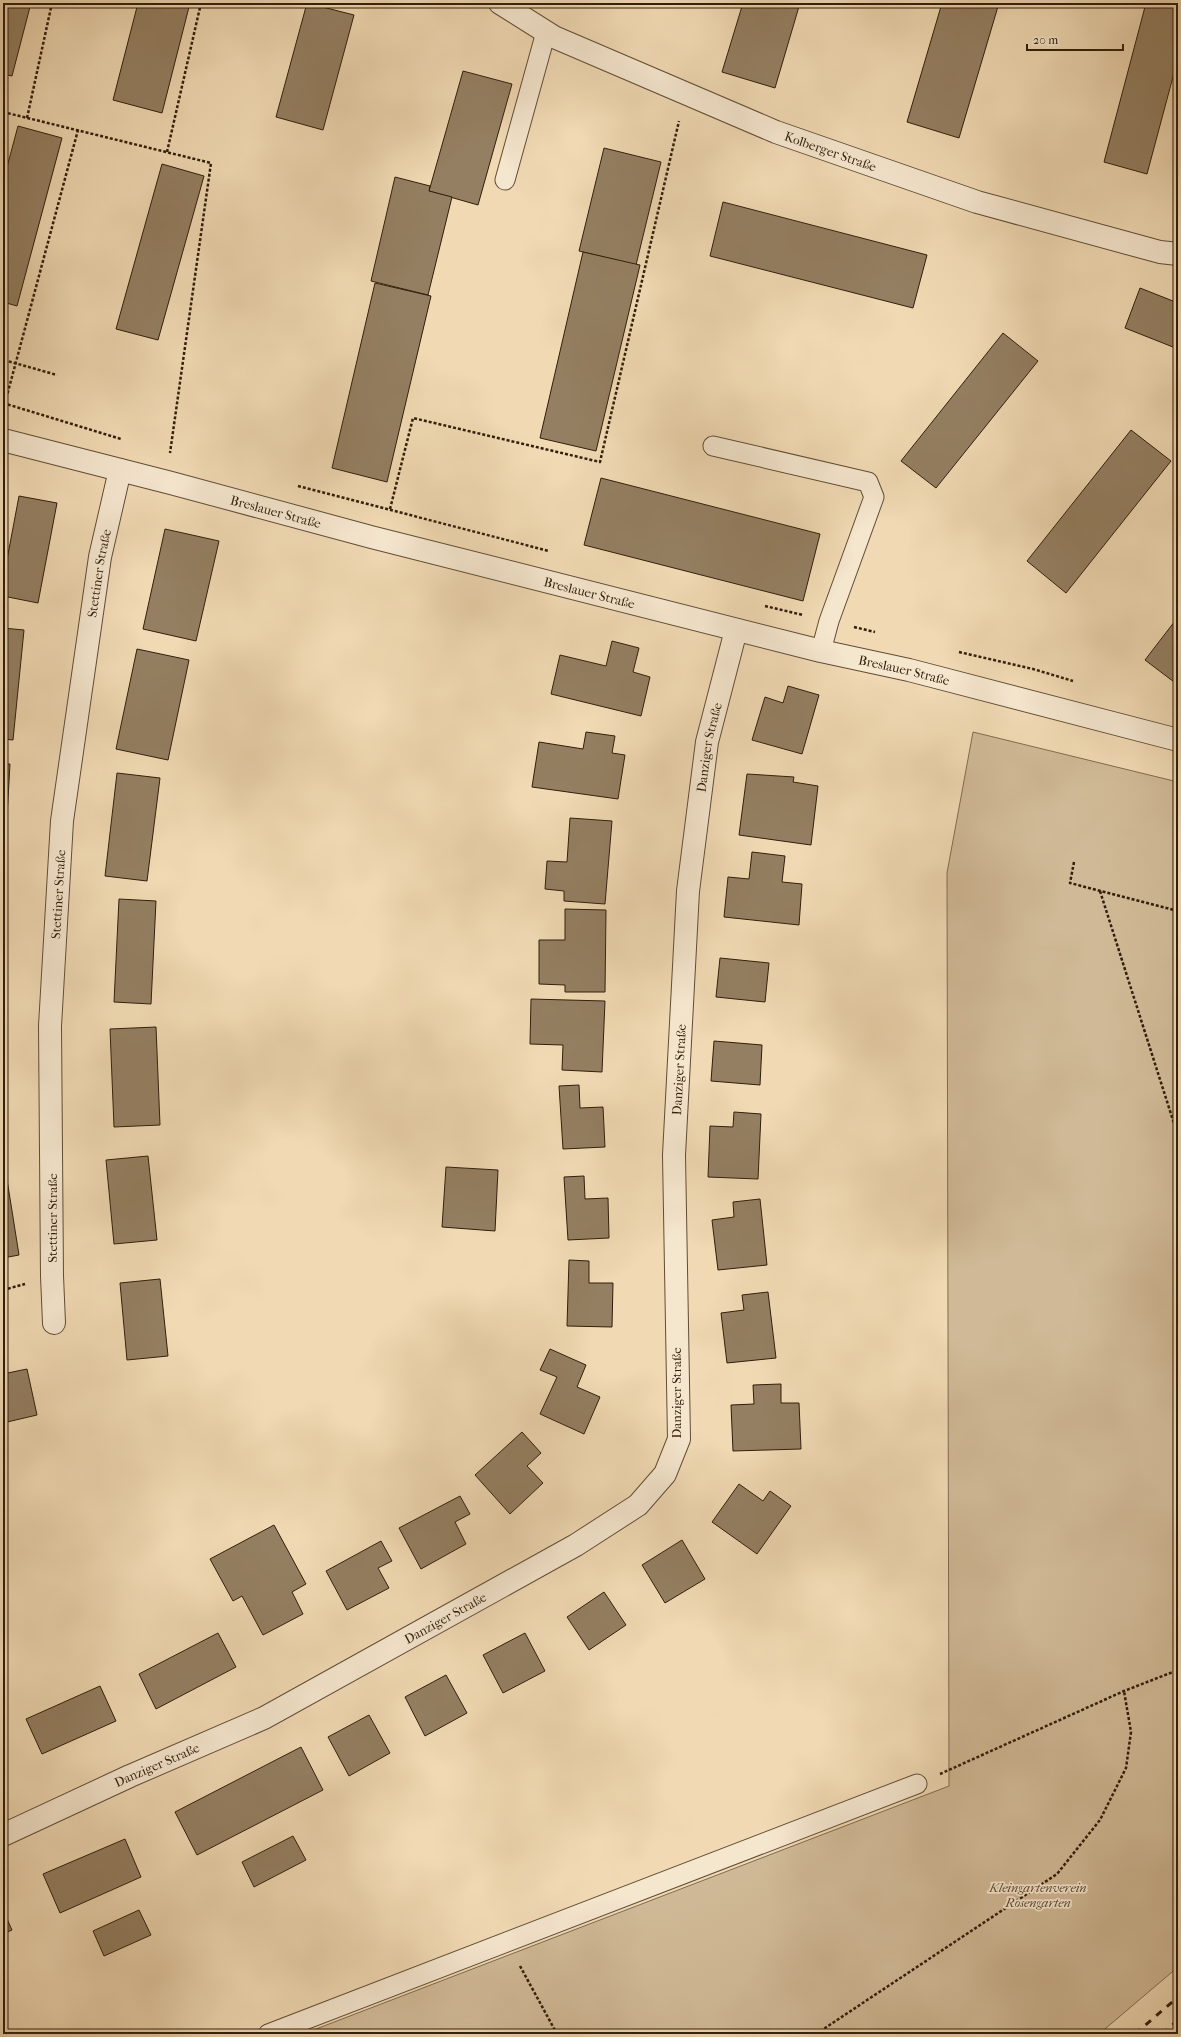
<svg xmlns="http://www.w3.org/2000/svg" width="1181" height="2037" viewBox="0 0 1181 2037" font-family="'IM FELL French Canon',serif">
	<rect width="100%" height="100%" fill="#f0d9b3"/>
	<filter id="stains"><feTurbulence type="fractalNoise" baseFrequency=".005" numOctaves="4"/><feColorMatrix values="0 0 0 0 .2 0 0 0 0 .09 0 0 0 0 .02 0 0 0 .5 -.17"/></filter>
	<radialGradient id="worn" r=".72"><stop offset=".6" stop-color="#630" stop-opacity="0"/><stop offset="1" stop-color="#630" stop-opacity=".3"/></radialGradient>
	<path fill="#d0b996" stroke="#806c50" d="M973 732 1178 782V1967L1099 2034H303L949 1786 947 873Z"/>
	<g fill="#947f62" stroke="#311e0a">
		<path d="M3 3H31L12 76 3 74Z"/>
		<path d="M138 3H190L162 113 113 100Z"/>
		<path d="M307 3 354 15 323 130 276 117Z"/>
		<path d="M743 3H800L775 88 722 72Z"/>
		<path d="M942 3H999L959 138 907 122Z"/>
		<path d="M1146 3H1178V58L1147 174 1104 162Z"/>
		<path d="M463 71 512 84 478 205 429 191Z"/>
		<path d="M18 126 62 138 17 306 3 302V182Z"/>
		<path d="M604 148 661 162 636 265 579 251Z"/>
		<path d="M162 164 204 176 158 340 116 329Z"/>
		<path d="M395 177 430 186 429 191 452 197 428 295 371 281Z"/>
		<path d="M723 202 927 255 913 308 710 256Z"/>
		<path d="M583 252 640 265 596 451 540 438Z"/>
		<path d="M375 283 431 296 387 482 332 468Z"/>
		<path d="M1140 288 1178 303V349L1125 328Z"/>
		<path d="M1003 333 1038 361 936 488 901 461Z"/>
		<path d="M1131 430 1171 461 1066 593 1027 561Z"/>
		<path d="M601 478 820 534 803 601 584 545Z"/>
		<path d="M19 496 57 503 38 603 3 596V581Z"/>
		<path d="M165 529 219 541 196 641 143 629Z"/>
		<path d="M1178 617V685L1145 660Z"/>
		<path d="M3 628 24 630 13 740 3 739Z"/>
		<path d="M612 641 639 648 633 672 650 677 641 716 551 694 560 655 606 666Z"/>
		<path d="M137 649 189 660 168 760 116 749Z"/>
		<path d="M788 686 819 695 802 754 752 740 765 697 783 703Z"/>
		<path d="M586 732 615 736 612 753 625 755 618 799 532 787 539 742 583 749Z"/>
		<path d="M3 764H10L4 869H3Z"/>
		<path d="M117 773 160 778 147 881 105 876Z"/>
		<path d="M747 774 794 777 793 782 818 786 811 845 739 835Z"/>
		<path d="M570 818 612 821 605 904 564 901V891L545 889 547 861 567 862Z"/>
		<path d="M752 852 785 856 782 882 802 884 799 925 724 917 728 877 749 879Z"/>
		<path d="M119 899 156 901 151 1004 114 1002Z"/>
		<path d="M565 909 606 910 605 992H565V985L539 984V940H565Z"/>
		<path d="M720 958 769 963 765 1002 716 997Z"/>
		<path d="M531 999 605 1001 602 1072 562 1070 563 1045 530 1044Z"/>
		<path d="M156 1027 160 1125 114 1127 110 1029Z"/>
		<path d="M714 1041 762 1045 760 1085 711 1081Z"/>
		<path d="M579 1085 580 1108 603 1107 605 1147 563 1149 559 1086Z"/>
		<path d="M734 1112 761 1114 758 1179 708 1177 710 1126 733 1127Z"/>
		<path d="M148 1156 157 1240 114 1244 106 1160Z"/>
		<path d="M3 1167H5L19 1255 3 1258Z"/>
		<path d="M446 1167 498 1170 495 1231 442 1227Z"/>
		<path d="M584 1176 585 1199 608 1198 609 1238 568 1240 564 1177Z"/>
		<path d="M760 1199 767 1265 718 1270 712 1220 734 1217 733 1202Z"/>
		<path d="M569 1260 589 1261V1283H613L612 1327 567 1326Z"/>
		<path d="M160 1279 168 1356 127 1360 120 1283Z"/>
		<path d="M768 1292 776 1358 727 1363 721 1313 744 1310 742 1295Z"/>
		<path d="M550 1349 586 1365 577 1387 600 1397 584 1434 540 1414 557 1377 540 1370Z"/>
		<path d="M27 1369 37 1415 3 1423V1374Z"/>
		<path d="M781 1384V1403H799L801 1449 733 1451 731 1405 754 1404 753 1385Z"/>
		<path d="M522 1432 541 1453 527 1466 543 1483 510 1514 475 1475Z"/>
		<path d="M739 1484 763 1501 770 1491 791 1506 757 1554 712 1522Z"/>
		<path d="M460 1496 470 1514 455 1522 466 1544 421 1569 399 1528Z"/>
		<path d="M274 1525 306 1584 292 1592 303 1614 263 1635 242 1596 233 1601 210 1559Z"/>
		<path d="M682 1540 705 1579 665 1603 642 1565Z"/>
		<path d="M381 1541 392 1561 378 1568 389 1588 347 1610 326 1571Z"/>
		<path d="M604 1592 626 1625 589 1650 567 1617Z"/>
		<path d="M218 1633 236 1667 156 1709 139 1674Z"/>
		<path d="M525 1633 545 1671 503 1693 483 1655Z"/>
		<path d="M446 1675 467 1713 425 1736 405 1697Z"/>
		<path d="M100 1686 116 1721 42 1754 26 1719Z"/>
		<path d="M369 1715 390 1753 349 1776 328 1737Z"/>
		<path d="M301 1747 323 1790 197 1855 175 1812Z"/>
		<path d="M293 1836 306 1860 254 1887 242 1862Z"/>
		<path d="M125 1839 141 1877 60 1913 43 1874Z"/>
		<path d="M3 1910 12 1930 3 1934Z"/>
		<path d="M139 1910 151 1935 104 1956 93 1931Z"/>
	</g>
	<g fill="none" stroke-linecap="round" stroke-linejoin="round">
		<g stroke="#614d34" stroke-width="21">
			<g id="service">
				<path d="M505 180 546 32"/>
				<path d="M713 446 868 482 874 497 829 621 821 651"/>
				<path d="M268 2034 917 1784"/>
			</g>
		</g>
		<g stroke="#614d34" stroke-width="24">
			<g id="minor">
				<path id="s1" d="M500 3 554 37 776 132 977 202 1160 252 1178 254"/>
				<path id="s2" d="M3 440 171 483 371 537 821 651 909 670 1178 740"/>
				<path id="s3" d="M54 1323 52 1276 50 1026 62 821 100 557 120 470"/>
				<path id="s4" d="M3 1835 130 1776 264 1718 576 1545 638 1505 665 1474 679 1439 674 1155 688 891 707 742 736 630"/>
			</g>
		</g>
		<g stroke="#311e0a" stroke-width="2.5" stroke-dasharray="3 2" stroke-linecap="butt">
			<path d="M3 112 211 163 170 453"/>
			<path d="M27 118 52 3"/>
			<path d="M167 152 201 3"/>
			<path d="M4 360 57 375"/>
			<path d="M3 403 121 439"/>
			<path d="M5 403 78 130"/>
			<path d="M298 486 549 551"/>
			<path d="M390 509 413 418 600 462 679 121"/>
			<path d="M765 606 803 615"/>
			<path d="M854 627 875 632"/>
			<path d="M959 652 1033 669 1073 681"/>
			<path d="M1074 862 1070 883 1178 911"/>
			<path d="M1100 891 1178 1136"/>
			<path d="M3 1290 25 1284"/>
			<path d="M940 1774 1124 1691 1178 1670"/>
			<path d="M520 1966 557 2034"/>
			<path d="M816 2034 1057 1874 1100 1820 1126 1768 1131 1732 1124 1691"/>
		</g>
		<use href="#service" stroke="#f5e6ce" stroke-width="19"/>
		<use href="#minor" stroke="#f5e6ce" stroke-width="22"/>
		<g stroke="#311e0a" stroke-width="3" stroke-dasharray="7 7" stroke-linecap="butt">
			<path d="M1135 2034 1178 1997"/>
			<path d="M1162 2034 1178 2020"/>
		</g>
	</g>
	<g text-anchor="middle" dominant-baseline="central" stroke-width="3.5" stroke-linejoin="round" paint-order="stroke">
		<g font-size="13" fill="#311e0a" stroke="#f5e6ce">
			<text stroke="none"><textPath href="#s1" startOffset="363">Kolberger Straße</textPath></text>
			<text stroke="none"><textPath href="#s2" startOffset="282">Breslauer Straße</textPath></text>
			<text stroke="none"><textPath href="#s3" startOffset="753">Stettiner Straße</textPath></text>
			<text stroke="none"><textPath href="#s2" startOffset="606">Breslauer Straße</textPath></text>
			<text stroke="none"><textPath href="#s2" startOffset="930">Breslauer Straße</textPath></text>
			<text stroke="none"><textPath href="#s4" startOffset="1489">Danziger Straße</textPath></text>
			<text stroke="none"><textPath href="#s3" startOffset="429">Stettiner Straße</textPath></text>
			<text stroke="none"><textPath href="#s4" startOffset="1165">Danziger Straße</textPath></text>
			<text transform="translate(52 1218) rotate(-90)">Stettiner Straße</text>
			<text transform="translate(676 1393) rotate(-90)">Danziger Straße</text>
			<text stroke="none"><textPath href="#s4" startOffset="493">Danziger Straße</textPath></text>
			<text stroke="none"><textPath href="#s4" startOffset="169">Danziger Straße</textPath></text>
		</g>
		<g font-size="13" font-style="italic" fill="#614c34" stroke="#f5e6ce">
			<text x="1038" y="1887">Kleingartenverein<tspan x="1038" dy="15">Rosengarten</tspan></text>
		</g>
	</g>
	<rect width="1181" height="2037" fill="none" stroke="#f0d9b3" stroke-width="16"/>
	<rect x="4" y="4" width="1173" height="2029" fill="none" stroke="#311e0a" stroke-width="2"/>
	<rect x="8" y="8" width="1165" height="2021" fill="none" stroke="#311e0a"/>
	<path d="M1027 44v6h96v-6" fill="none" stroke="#311e0a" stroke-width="2"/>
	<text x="1033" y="44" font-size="12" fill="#311e0a" stroke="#f5e6ce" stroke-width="3" paint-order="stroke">20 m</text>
	<rect width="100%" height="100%" filter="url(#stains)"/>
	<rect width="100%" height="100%" fill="url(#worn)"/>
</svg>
